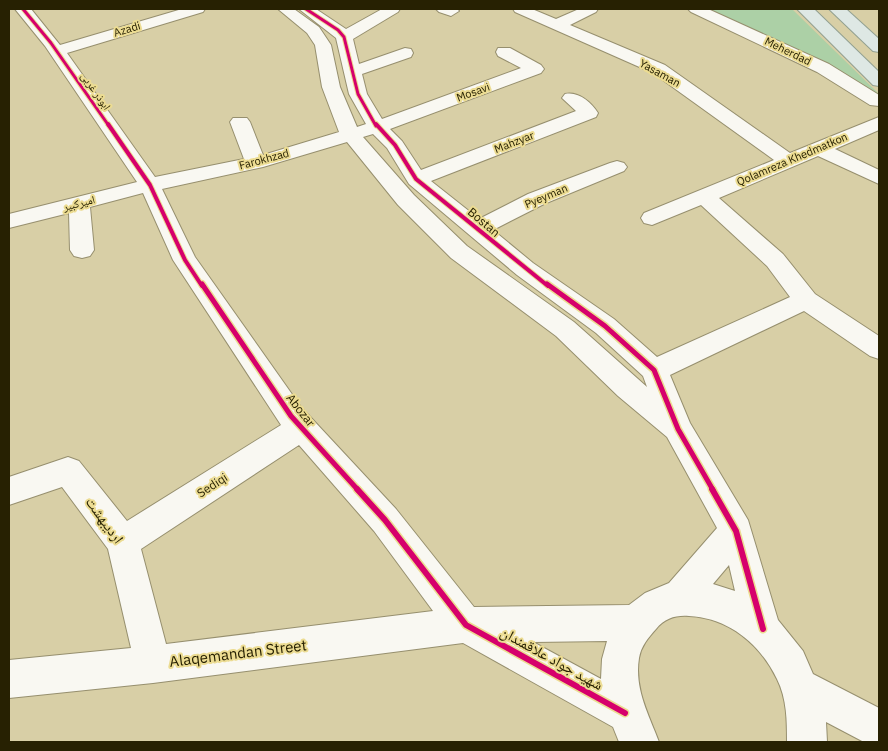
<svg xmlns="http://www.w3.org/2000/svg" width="888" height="751" viewBox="0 0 888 751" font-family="'IBM Plex Sans','Noto Naskh Arabic',sans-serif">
	<rect width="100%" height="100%" fill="#d8cfa6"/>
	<path fill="#acd0a6" d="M707 9H792L879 94V97L817 60Z"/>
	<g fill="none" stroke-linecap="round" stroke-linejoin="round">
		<g stroke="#968f6e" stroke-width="2">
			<g id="minor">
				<path d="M15 9H31L60 45 182 9H205L203 12 67 53 155 177 244 159 230 122 233 118H247L250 122 263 155 339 132 322 87 315 45 307 33 278 9H294L319 27 331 45 340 87 357 127 366 124 349 94 336 38 299 9H316L346 29 382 9H400L398 12 353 39 359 64 405 48 411 49 413 53 411 57 362 74 367 94 382 119 521 68 498 56 496 52 498 48H510L541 65 544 69 541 73 390 129 402 141 421 170 576 111 562 98 565 94C578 91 591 102 598 113L596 117 431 181 479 219 528 194 610 163 617 161 624 163 627 167 624 171 544 204 493 230 533 263 614 319 657 357 790 297 767 266 701 205 652 225 644 223 641 218 644 213 774 160 653 73 515 12 513 9H532L556 19 579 9H598L596 12 570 25 665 65 790 153 879 117V130L835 149 879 170V184L818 156 719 198 783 254 815 294 879 336V359L870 356 804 311 670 375 690 423 748 520 778 620 803 651 813 674 879 708V742H864L826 722 827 742H787C787 721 787 699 777 679 760 644 729 618 689 616 676 615 665 618 656 629 648 638 641 646 639 658 634 689 649 715 659 742H619L613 727 463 643 153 683 9 698V660L131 648 108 549 62 487 9 505V477L68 457 79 461 127 521 281 425 173 260 143 193 90 207 94 250 90 256 82 258 74 256 70 250 69 213 9 228V214L137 182 45 46ZM373 134 387 148 409 184 517 275 596 333 643 376 647 387 574 322 467 246 414 195 363 137ZM347 142 398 205 451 258 556 336 618 396 667 437 717 528 669 583 645 593 629 605 474 607 396 509 301 407 195 257 162 189 263 167ZM299 445 374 531 433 611 166 644 141 549ZM729 565 735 591 713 584ZM607 641 602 659 601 679 533 642Z"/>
				<path d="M436 9H457L459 11 451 16 439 12Z"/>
				<path d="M688 9H708L829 64 879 95V106L870 105 817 72 691 12Z"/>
			</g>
		</g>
		<g stroke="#92a090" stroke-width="2">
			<g id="major">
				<path d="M797 9H814L879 72V86L873 85Z"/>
				<path d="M829 9H846L879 39V52L873 51Z"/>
			</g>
		</g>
		<use href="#minor" fill="#f9f8f2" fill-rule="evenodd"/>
		<use href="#major" fill="#dee8e4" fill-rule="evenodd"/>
		<g stroke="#ecdc92" stroke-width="5">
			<g id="cycleway-far3">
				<path d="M23 9 51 43 109 126"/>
				<path d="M306 9 338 30 344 37 358 94 376 126"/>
			</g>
		</g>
		<g stroke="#ecdc92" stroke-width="6">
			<g id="cycleway-far2">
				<path d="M108 124 150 185 185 260 202 286"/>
				<path d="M376 124 395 145 416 179 548 286"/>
			</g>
		</g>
		<g stroke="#ecdc92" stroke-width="8">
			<g id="cycleway-far1">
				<path d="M202 284 291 416 358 490"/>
				<path d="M547 284 605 326 654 370 678 429 713 490"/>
			</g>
		</g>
		<g stroke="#ecdc92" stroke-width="9">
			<g id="cycleway">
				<path d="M357 489 385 520 466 625 625 713"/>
				<path d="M712 489 736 531 763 629"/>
			</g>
		</g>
		<use href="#cycleway-far3" stroke="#d6006c" stroke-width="3"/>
		<use href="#cycleway-far2" stroke="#d6006c" stroke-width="4"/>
		<use href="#cycleway-far1" stroke="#d6006c" stroke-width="5"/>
		<use href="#cycleway" stroke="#d6006c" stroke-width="6"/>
	</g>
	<g text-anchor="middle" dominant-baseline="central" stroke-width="4" stroke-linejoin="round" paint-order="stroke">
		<g font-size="11" fill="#272102" stroke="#ecdc92">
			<text transform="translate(127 29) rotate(-17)">Azadi</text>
			<text transform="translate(788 51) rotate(26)">Meherdad</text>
			<text transform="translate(660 73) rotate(29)">Yasaman</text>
			<text transform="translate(96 91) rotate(55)">ابوذر غربی</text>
			<text transform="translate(473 92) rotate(-20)">Mosavi</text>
			<text transform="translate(514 142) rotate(-21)">Mahzyar</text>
			<text transform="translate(264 159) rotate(-15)">Farokhzad</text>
			<text transform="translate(792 159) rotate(-23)">Qolamreza Khedmatkon</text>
			<text transform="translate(546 196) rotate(-23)">Pyeyman</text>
			<text transform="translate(79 203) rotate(-14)">امیرکبیر</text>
		</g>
		<g font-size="12" fill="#272102" stroke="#ecdc92">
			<text transform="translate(484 222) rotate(40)">Bostan</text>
			<text transform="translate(301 410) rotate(52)">Abozar</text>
			<text transform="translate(212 485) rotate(-33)">Sediqi</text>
		</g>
		<g font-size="15" fill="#272102" stroke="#ecdc92">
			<text transform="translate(105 520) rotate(54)">اردیبهشت</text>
			<text transform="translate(238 653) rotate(-7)">Alaqemandan Street</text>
			<text transform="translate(552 658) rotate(29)">شهید جواد علاقمندان</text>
		</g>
	</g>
	<rect width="888" height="751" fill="none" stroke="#272102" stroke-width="20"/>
</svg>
